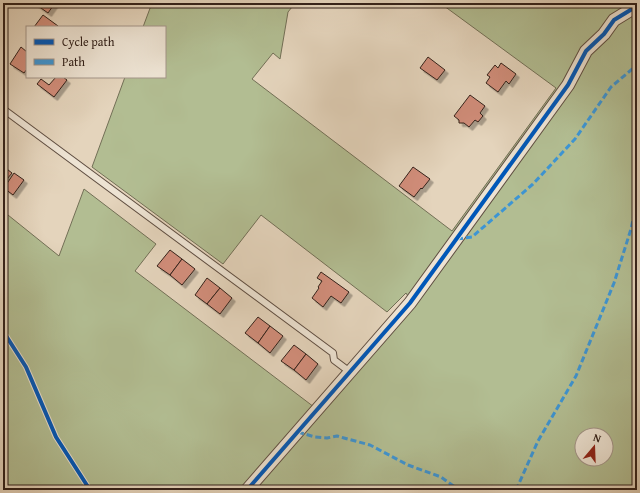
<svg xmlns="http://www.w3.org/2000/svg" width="640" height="493" viewBox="0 0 640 493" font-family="'Gentium Book Plus',serif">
	<defs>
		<filter id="shadow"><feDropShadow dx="3.5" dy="3.5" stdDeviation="0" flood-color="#0004"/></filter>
	</defs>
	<rect width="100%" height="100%" fill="#e4d4bc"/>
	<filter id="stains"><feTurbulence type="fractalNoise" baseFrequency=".005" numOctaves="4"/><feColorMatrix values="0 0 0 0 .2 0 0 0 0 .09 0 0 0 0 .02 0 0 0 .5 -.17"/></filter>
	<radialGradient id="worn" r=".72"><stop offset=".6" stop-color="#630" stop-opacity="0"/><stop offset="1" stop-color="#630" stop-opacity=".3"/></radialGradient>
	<path fill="#b2bd92" stroke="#726f56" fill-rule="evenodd" d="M152 3H292V7L288 12 280 59 273 53 252 79 452 231 556 88 440 3H637V490H3V211L59 256 84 189 156 244 135 271 314 407 310 425 334 399 413 304 406 293 387 312 261 215 223 264 92 167 125 77H165V27H143ZM582 435H606V459H582Z"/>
	<g fill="#d18d7a" stroke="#33211a" filter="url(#shadow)">
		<path d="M34 3H55L48 13Z"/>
		<path d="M43 15 58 26 57 27H34Z"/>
		<path d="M21 47 27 52V69L24 73 10 64Z"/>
		<path d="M428 57 445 70 437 80 420 68Z"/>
		<path d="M501 63 516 74 509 84 506 81 498 92 486 83 490 77 487 75 495 65 498 68Z"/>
		<path d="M56 77H63L67 80 54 97 37 84 41 79 49 85Z"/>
		<path d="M470 95 485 106 480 113 483 116 478 122 475 120 469 127 464 123H459V120L454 116Z"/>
		<path d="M3 166 12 173 7 179 3 176Z"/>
		<path d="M413 167 430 179 422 189 421 188 414 197 399 186Z"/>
		<path d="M14 173 24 180 13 195 4 188Z"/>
		<path d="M170 250 182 259 170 275 157 266Z"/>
		<path d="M182 259 195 269 182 285 170 275Z"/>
		<path d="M321 272 349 292 341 303 331 296 323 307 312 298 319 288 318 287 322 281 317 278Z"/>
		<path d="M207 278 220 288 207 304 195 295Z"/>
		<path d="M220 288 232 298 220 314 207 304Z"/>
		<path d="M258 317 270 326 258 343 245 333Z"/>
		<path d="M270 326 283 336 270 353 258 343Z"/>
		<path d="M294 345 306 354 294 370 281 361Z"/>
		<path d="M306 354 318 364 306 380 294 370Z"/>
	</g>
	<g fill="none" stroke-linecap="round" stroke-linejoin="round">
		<g stroke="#5f4e42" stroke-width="8">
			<path id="service" d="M3 109 333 353 334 360 350 372"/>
		</g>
		<g stroke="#5f4e42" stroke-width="14">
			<path id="minor" d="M247 490 410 303 568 85 586 51 604 34 614 20 637 6"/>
		</g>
		<use href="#service" stroke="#ede3d3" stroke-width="6"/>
		<use href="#minor" stroke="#ede3d3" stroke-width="12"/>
		<g stroke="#3d95d4" stroke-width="3" stroke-dasharray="6 3" stroke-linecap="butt">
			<path d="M457 239 472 237 533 184 575 139 611 87 637 65"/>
			<path d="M298 432 315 437 327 438 337 436 344 438 370 445 408 465 441 477 459 490"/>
			<path d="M516 490 538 441 576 376 614 283 631 229 637 201"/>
		</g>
		<g stroke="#ede3d3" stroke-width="6">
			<g id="cycleway">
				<path d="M3 331 26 367 56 437 90 490"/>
				<path d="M247 490 410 303 568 85 586 51 604 34 614 20 637 6"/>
			</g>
		</g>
		<use href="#cycleway" stroke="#0057b8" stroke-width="4"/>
	</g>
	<rect width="640" height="493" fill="none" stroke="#e4d4bc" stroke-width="16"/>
	<rect x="4" y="4" width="632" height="485" fill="none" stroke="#33211a" stroke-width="2"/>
	<rect x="8" y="8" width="624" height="477" fill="none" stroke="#33211a"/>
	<rect x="26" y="26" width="140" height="52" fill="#ede3d3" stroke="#a39589"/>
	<rect x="34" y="39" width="20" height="6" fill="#0057b8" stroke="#a39589"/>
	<text x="62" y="46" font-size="12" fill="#33211a">Cycle path</text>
	<rect x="34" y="59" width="20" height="6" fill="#3d95d4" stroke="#a39589"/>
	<text x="62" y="66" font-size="12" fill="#33211a">Path</text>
	<g transform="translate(594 447) rotate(19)"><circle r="19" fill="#ede3d3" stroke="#a39589"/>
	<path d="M0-3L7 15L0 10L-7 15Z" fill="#8f2418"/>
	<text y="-6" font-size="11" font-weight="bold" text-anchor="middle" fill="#33211a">N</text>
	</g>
	<rect width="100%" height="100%" filter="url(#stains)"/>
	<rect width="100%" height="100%" fill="url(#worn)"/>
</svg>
